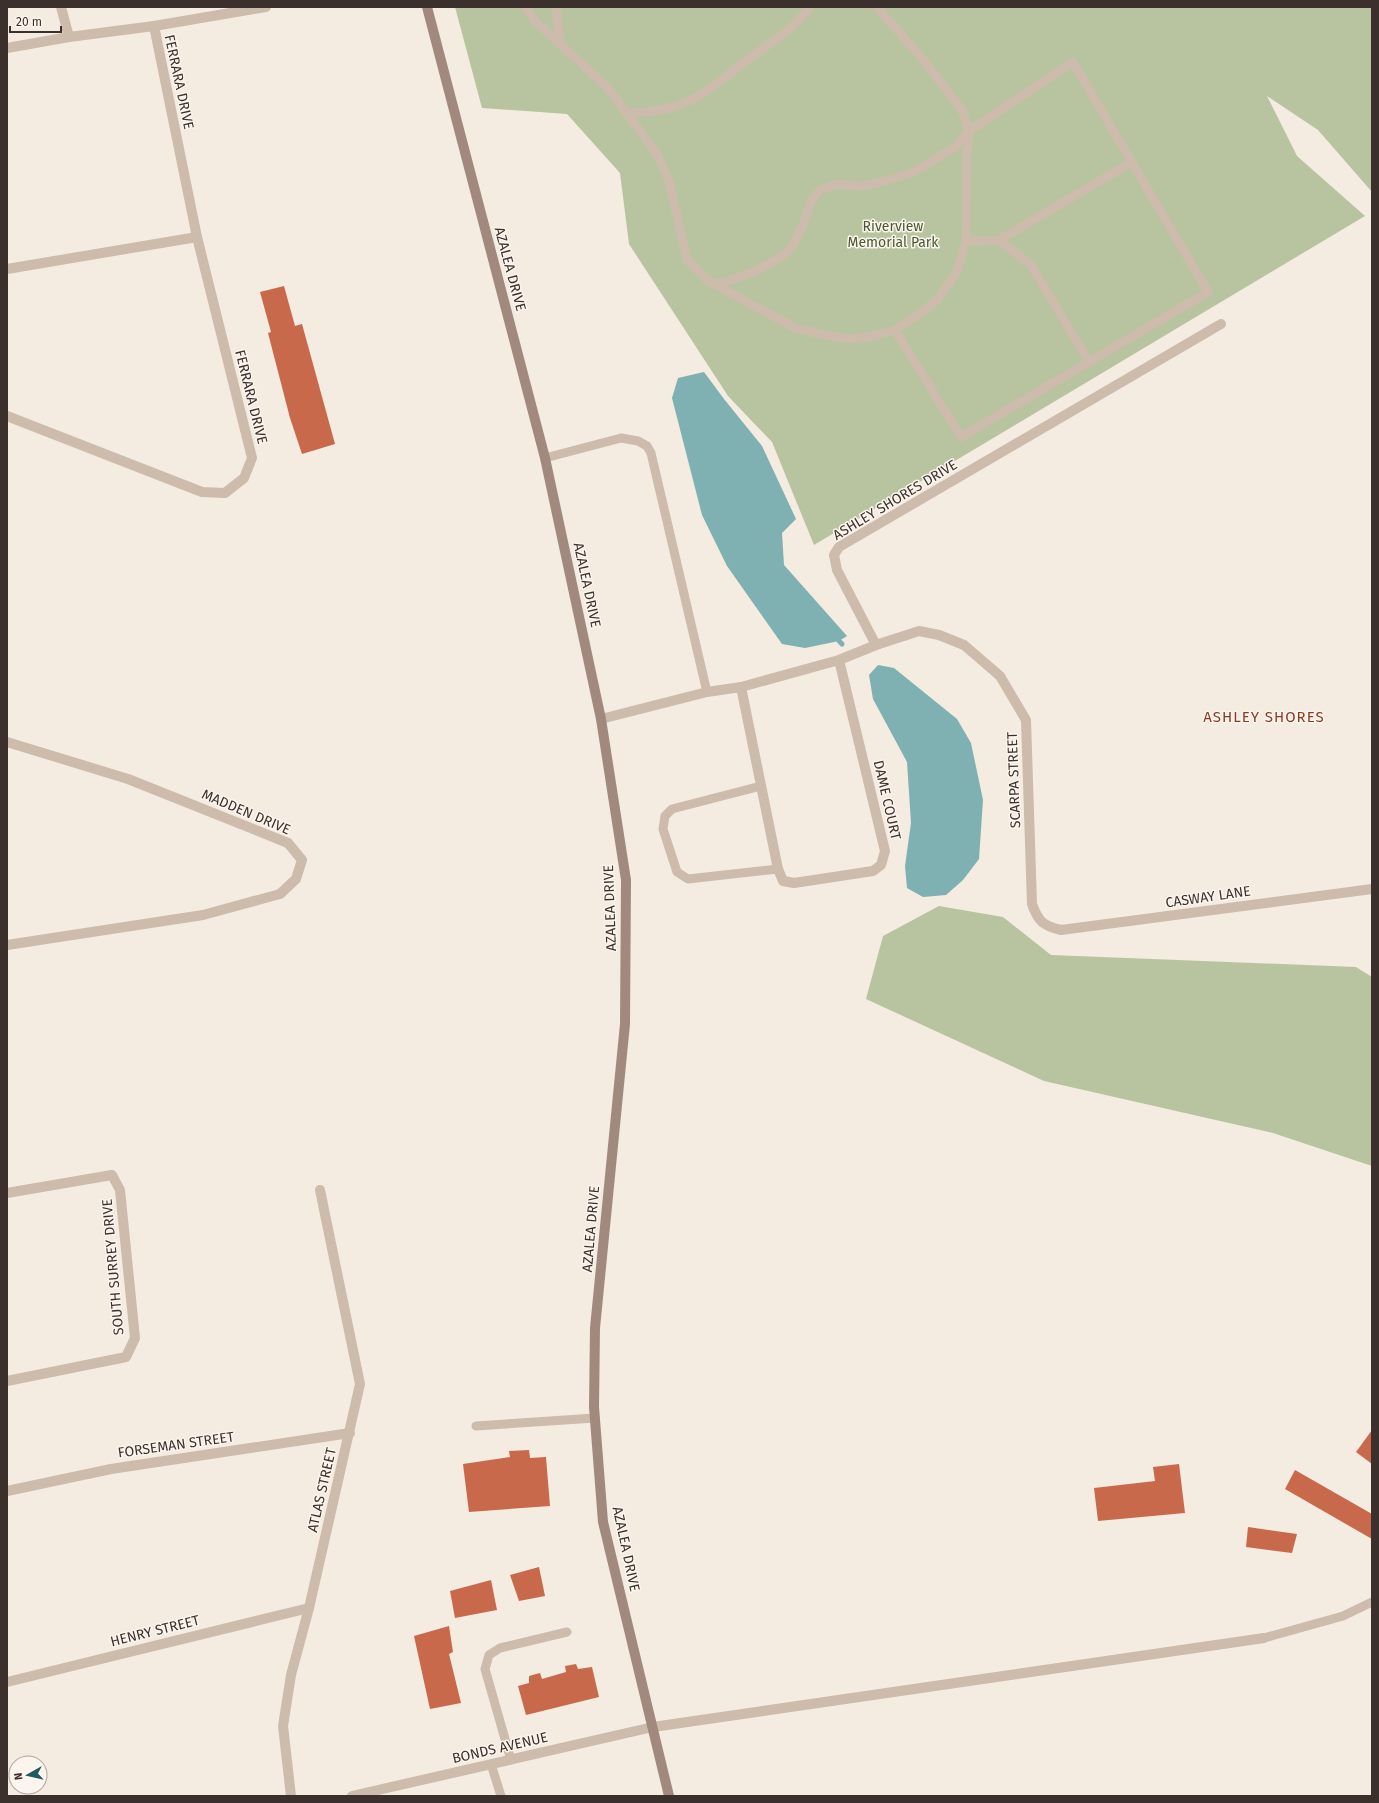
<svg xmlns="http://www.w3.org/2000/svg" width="1379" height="1803" viewBox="0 0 1379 1803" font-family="'Fira Sans',sans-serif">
	<rect width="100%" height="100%" fill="#f4ebe1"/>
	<g fill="#b8c4a0">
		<path d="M455 7H1372V192L1318 130 1267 96 1297 156 1365 216 814 545 772 442 728 396 629 244 620 173 567 114 482 108Z"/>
		<path d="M939 906 1003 917 1051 955 1356 967 1372 977V1166L1273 1133 1044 1081 866 999 883 936Z"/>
	</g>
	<g fill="#7fb0b2">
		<path d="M704 372 724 399 762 446 796 519 782 533 784 565 847 636 839 641 805 648 782 644 727 566 702 515 672 398 678 378Z"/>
		<path d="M878 665 894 668 957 719 971 743 983 800 979 859 963 880 946 895 923 897 907 888 905 866 911 823 907 762 873 699 869 675Z"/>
	</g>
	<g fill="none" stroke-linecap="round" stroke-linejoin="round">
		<path stroke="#7fb0b2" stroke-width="5" d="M839 641 842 644"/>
	</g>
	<g fill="#c8694b">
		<path d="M284 286 295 326 302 324 335 444 302 454 290 418 268 333 271 332 260 292Z"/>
		<path d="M1372 1430V1464L1356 1452Z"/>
		<path d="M529 1450 530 1458 546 1457 550 1506 469 1512 463 1464 510 1457 509 1451Z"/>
		<path d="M1179 1464 1185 1513 1098 1521 1094 1488 1155 1481 1153 1467Z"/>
		<path d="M1295 1470 1372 1514V1539L1285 1489Z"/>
		<path d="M1248 1527 1297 1534 1292 1553 1246 1547Z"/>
		<path d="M539 1567 545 1596 519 1601 510 1575Z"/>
		<path d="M491 1580 497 1610 455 1618 450 1591Z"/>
		<path d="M449 1626 453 1652 449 1654 461 1703 430 1709 414 1636Z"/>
		<path d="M576 1664 578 1669 592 1667 599 1697 526 1715 518 1686 529 1683V1676L540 1673 542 1679 566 1672 565 1666Z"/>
	</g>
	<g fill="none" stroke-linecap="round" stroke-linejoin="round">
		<g stroke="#cdbbac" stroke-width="9">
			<path d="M525 7 535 21 607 87 657 154 669 181 687 260 707 280 795 328 829 336 849 339 873 336 895 330 918 315 938 299 957 272 966 241 967 154 969 131 962 110 925 62 877 7"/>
			<path d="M556 7 560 44"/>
			<path d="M628 114C645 112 662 111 679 105 706 96 727 74 750 58 773 41 792 31 810 7"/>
			<path d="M999 240 1031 265 1089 362"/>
			<path d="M966 241 999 240 1132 162"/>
			<path d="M714 284 732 280 758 270 784 255 794 244 804 223 811 201 820 190 838 184 859 186 877 183 912 173 954 148 969 131 1073 62 1208 292 961 437 895 330"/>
			<path d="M545 458 621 438 638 441 647 446 651 453 707 692"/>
			<path d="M761 786 672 809 665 816 663 829 677 872 688 879 778 869"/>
			<path d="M476 1426 595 1418"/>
			<path d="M1264 1638 1343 1616 1372 1602"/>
			<path d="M511 1760 485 1669 489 1655 500 1648 567 1632"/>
			<path d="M491 1764 501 1796"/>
		</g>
		<g stroke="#cdbbac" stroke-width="10">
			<path d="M61 7 69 37"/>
			<path d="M7 48 69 37 154 26 266 7"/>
			<path d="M7 269 197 237"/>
			<path d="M7 416 202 492 225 493 244 478 252 458 197 237 154 26"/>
			<path d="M876 645 837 570 834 555 839 547 1221 324"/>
			<path d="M741 687 778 869 783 881 794 883 873 871 881 865 885 851 839 660"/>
			<path d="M601 719 707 692 741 687 839 660 876 645 919 631 939 635 964 645 1000 676 1026 720 1032 904C1038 921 1043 926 1061 930L1372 889"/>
			<path d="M7 742 128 779 288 843 302 860 296 879 280 894 203 915 7 945"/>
			<path d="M7 1193 112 1175 120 1190 135 1338 126 1357 7 1381"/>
			<path d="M7 1491 111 1469 350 1433"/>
			<path d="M7 1682 309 1608"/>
			<path d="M291 1796 283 1726 291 1675 309 1608 360 1384 320 1190"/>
			<path d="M352 1796 653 1727 1264 1638"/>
		</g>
		<path stroke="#a18a7d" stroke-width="10" d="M427 7 545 458 601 719 626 880 625 1024 595 1328 594 1407 603 1522 669 1796"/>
	</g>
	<g text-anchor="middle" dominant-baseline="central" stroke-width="3" stroke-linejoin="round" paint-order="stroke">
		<g font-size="14" fill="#3b302b" stroke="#fbf5ee">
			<text transform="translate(179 82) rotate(78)">FERRARA DRIVE</text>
			<text transform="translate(510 269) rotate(75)">AZALEA DRIVE</text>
			<text transform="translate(251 397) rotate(76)">FERRARA DRIVE</text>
			<text transform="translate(895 500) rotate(-31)">ASHLEY SHORES DRIVE</text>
			<text transform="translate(587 585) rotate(78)">AZALEA DRIVE</text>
			<text transform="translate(1014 780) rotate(-92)">SCARPA STREET</text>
			<text transform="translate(887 800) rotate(77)">DAME COURT</text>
			<text transform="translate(246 812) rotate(23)">MADDEN DRIVE</text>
			<text transform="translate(1208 897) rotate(-8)">CASWAY LANE</text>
			<text transform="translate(610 908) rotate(-92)">AZALEA DRIVE</text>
			<text transform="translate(591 1229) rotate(-85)">AZALEA DRIVE</text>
			<text transform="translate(113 1267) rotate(-95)">SOUTH SURREY DRIVE</text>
			<text transform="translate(176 1445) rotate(-8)">FORSEMAN STREET</text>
			<text transform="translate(322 1490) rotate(-77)">ATLAS STREET</text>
			<text transform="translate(626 1549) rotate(78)">AZALEA DRIVE</text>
			<text transform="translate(155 1631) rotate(-14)">HENRY STREET</text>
			<text transform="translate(500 1748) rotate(-13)">BONDS AVENUE</text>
		</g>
		<g font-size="14" fill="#4a5a2e" stroke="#fbf5ee">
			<text x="893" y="226">Riverview<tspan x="893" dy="16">Memorial Park</tspan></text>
		</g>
		<g font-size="15" letter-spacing="1" fill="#8c3b22" stroke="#fbf5ee">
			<text x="1264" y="717">ASHLEY SHORES</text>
		</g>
	</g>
	<rect width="1379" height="1803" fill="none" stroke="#3b302b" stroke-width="16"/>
	<g transform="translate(28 1775) rotate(262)"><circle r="19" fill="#fbf5ee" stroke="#aea6a0"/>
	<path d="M0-3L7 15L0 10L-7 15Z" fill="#1f5a5e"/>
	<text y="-6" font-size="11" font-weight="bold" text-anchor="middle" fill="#3b302b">N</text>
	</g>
	<path d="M10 26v6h51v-6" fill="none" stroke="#3b302b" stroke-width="2"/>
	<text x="16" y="26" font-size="12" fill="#3b302b" stroke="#fbf5ee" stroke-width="3" paint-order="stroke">20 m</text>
</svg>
